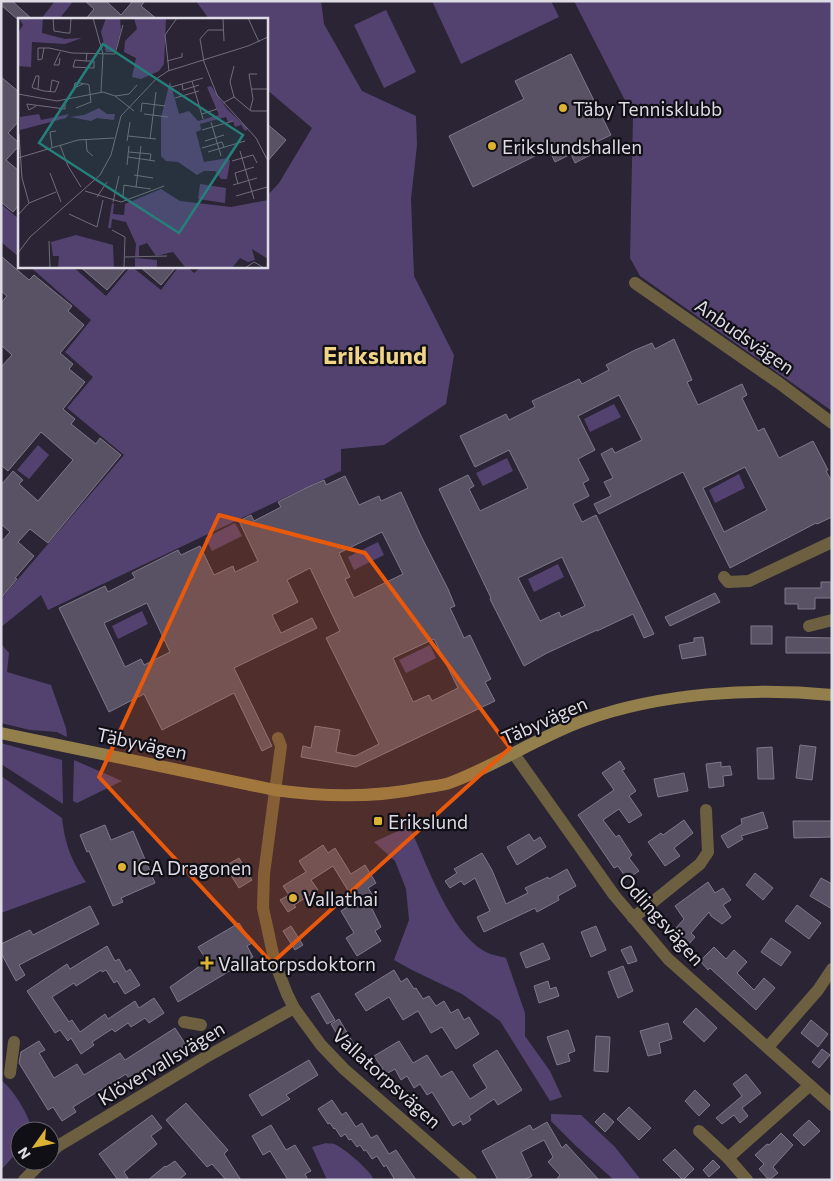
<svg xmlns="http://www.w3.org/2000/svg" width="833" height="1181" viewBox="0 0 833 1181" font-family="Commissioner,sans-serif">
	<rect width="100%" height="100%" fill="#2a2434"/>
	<g fill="#534270">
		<path d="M55 1H70L72 3 59 19H41Z"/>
		<path d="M196 1H321L324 24 362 91 416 116 417 145 411 199 414 276 454 355 446 404 384 445 341 449V471L48 610 41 595 1 627V599L124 455 67 408 93 377 65 352 91 320 29 266H72L106 296 131 266 161 290 179 266H187L194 273 202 266H266V197L279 183 312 128 266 89V19H209Z"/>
		<path d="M432 1H551L559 17 461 64Z"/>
		<path d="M574 1H832V411L640 276 630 258 633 116Z"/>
		<path d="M386 10 416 72 384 88 354 25Z"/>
		<path d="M1 204 19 219V257L1 242Z"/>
		<path d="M614 404 621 417 590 432 584 419Z"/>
		<path d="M38 445 49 455 29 479 17 470Z"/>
		<path d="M507 458 513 471 483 486 476 473Z"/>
		<path d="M739 474 745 488 715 503 709 490Z"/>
		<path d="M235 523 242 536 212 551 205 538Z"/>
		<path d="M378 542 384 555 354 570 348 557Z"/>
		<path d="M558 564 564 577 534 592 528 579Z"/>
		<path d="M142 611 148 624 118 639 112 626Z"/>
		<path d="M1 644 9 653 7 672 51 685 66 728 67 737 57 732 30 730 1 723Z"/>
		<path d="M430 645 436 658 406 673 399 660Z"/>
		<path d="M1 743 62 760 63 804 1 764Z"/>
		<path d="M74 760 122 781 77 803 73 801Z"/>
		<path d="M1 776 62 818C65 844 71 860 86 882L1 913Z"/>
		<path d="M409 826C426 861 449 931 484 951 490 955 500 956 506 958L525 1013V1036L550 1071 562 1097 550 1101 500 1021 462 994 412 970 394 960 409 920 406 889 395 861 374 842Z"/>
		<path d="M1 1080C13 1089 30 1116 32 1131H20V1149L1 1170Z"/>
		<path d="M551 1114 581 1115 615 1147 641 1180H614L576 1146 551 1121Z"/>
		<path d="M326 1143C329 1144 332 1143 334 1144 343 1147 371 1171 374 1180H327L312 1147Z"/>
	</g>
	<g fill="#595264" stroke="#7e788b" fill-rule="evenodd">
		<path d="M1 1H12L32 19H17L1 5Z"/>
		<path d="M85 1H106L121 15 133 1H145L141 6 157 19H86L94 9Z"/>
		<path d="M571 54 611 135 594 143 598 151 575 163 571 154 555 162 549 149 473 187 449 136 524 99 515 81Z"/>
		<path d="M1 77 19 92V121L8 133 19 143V146L6 160 19 171V205L13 212 1 202Z"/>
		<path d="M266 123 286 140 266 163Z"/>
		<path d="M1 256 29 280 34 275 62 298 72 306 68 311 84 325 60 353 73 364 69 369 85 382 63 409 75 419 71 424 96 444 100 438 121 455 48 543 30 529 18 542 34 556 15 578 17 579 1 598V542L10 532 1 524V485L13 471 23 480 19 484 38 501 73 460 41 432 8 471 1 465V367L12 355 1 345V303L7 296 1 291Z"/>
		<path d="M79 266H128L107 290Z"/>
		<path d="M139 266H177L161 285Z"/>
		<path d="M674 339 692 380 687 382 698 405 742 384 747 395 742 398 758 431 764 428 779 458 813 441 828 470 826 471 832 482V517L817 524 816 523 730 568 683 472 599 514 594 504 611 496 604 482 613 478 601 454 612 448 615 453 642 440 619 395 578 416 595 450 578 459 589 480 583 483 589 496 573 504 582 522 596 515 654 634 644 638 633 614 597 631V630L547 653 524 666 490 599 491 598 439 489 468 475 474 486 469 489 480 511 528 488 509 450 475 467 460 436 506 414 509 420 535 407 532 401 579 379 582 384 609 370 606 365 635 350 652 343 655 349ZM745 467 767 510 724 532 703 488ZM562 557 585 606 561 617 559 612 540 621 518 578Z"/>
		<path d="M345 476 359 505 379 496 381 501 401 492 421 536 448 589 455 606 450 608 464 638 470 635 491 679 485 682 495 701 356 767 301 757 303 746 311 748 315 726 340 730 336 752 355 756 379 744 326 638 340 631 310 568 287 580 298 602 272 615 281 633 312 618 317 628 234 668 272 746 262 751 234 693 162 730 144 694 109 712 59 608 105 586 108 592 135 578 132 573 178 550 181 555 200 546 214 575 233 566 235 572 258 561 239 521 251 515 254 521 281 507 278 502 308 487 324 480 326 485ZM382 532 403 574 354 598 345 579 350 577 339 553ZM147 603 170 652 144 665 141 659 125 667 104 623ZM434 639 458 688 432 701 429 695 413 702 393 658Z"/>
		<path d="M821 582H832V598H815V609H798V604H785V588H821Z"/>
		<path d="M715 593 720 602 670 626 665 617Z"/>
		<rect x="751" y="626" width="21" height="18"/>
		<path d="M703 637 706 655 682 659 679 645 694 642V638Z"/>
		<path d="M786 637 832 638V653H786Z"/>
		<path d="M800 745 816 747 812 780 796 778Z"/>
		<path d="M772 747 774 779H758L757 748Z"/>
		<path d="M620 761 625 769 622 770 636 791 629 796 642 815 629 823 619 809 603 820 616 837 619 835 632 855 629 858 639 871 627 879 618 866 614 868 578 815 614 790 602 773Z"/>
		<path d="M721 762V767L730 766 732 775 723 776 724 786 709 788 706 764Z"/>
		<path d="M684 773 688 791 658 797 654 779Z"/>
		<path d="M763 812 768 828 741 836 743 839 728 848 721 836 742 824 741 819Z"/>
		<path d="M684 820 693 833 674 848 680 856 665 866 648 842 661 833 663 835Z"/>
		<path d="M793 821H832V837L794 838Z"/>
		<path d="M105 825 111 840 133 831 155 883 121 898 123 902 113 906 89 851 87 852 80 835Z"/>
		<path d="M529 834 534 841 540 837 546 847 517 865 507 847Z"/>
		<path d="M323 845 328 853 335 848 351 874 365 865 376 883 368 888 375 899 369 903 381 927 375 931 381 941 357 956 346 938 354 933 341 911 355 902 333 866 311 880 318 890 294 905 296 907 288 912 280 900 289 895 283 886 306 872 299 861Z"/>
		<path d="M482 853 492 870 506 904 528 893 525 888 548 877 549 879 567 869 576 886 558 896 559 900 537 912 535 908 484 932 477 917 490 911 475 878 464 885 461 881 450 888 445 881 457 873 454 869Z"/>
		<path d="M239 858 252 880 239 888 225 866Z"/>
		<path d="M755 873 773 888 763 900 746 885Z"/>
		<path d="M821 878 832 884V909L810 896Z"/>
		<path d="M708 882 715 893 723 888 731 900 723 905 731 917 722 924 711 916 709 912 691 933 695 937 684 950 668 937 684 919 675 906Z"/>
		<path d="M797 905 821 923 809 939 785 921Z"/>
		<path d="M90 906 99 924 19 965 25 975 16 981 1 953V944L30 930 33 935Z"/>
		<path d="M239 923 252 943 247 946 253 957 178 1002 170 987 207 961 198 947Z"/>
		<path d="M291 926 303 945 295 950 283 931Z"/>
		<path d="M596 926 606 950 591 957 581 932Z"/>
		<path d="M771 938 791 952 781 966 761 952Z"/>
		<path d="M543 943 550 959 526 968 520 953Z"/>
		<path d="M107 946 115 961 119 959 126 972 130 969 140 985 125 994 117 981 114 983 106 970 102 972 101 970 76 986 74 983 52 997 69 1022 72 1020 80 1032 105 1014 108 1019 135 1001 139 1008 154 998 164 1013 149 1023 145 1018 131 1027 128 1023 115 1032 112 1029 92 1042 94 1045 81 1054 71 1038 68 1041 60 1030 55 1033 27 991 67 964 70 969Z"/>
		<path d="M631 946 637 961 628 964 621 950Z"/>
		<path d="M714 947 726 959 734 950 747 962 737 973 754 990 764 978 775 988 756 1010 710 968 708 970 700 961Z"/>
		<path d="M623 966 633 991 618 998 608 972Z"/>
		<path d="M394 970 401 982 407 978 414 989 416 988 423 999 429 996 436 1006 444 1001 451 1013 458 1009 464 1020 469 1017 479 1034 456 1049 442 1027 431 1033 418 1011 403 1020 389 997 366 1011 355 994Z"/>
		<path d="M548 981 550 989 556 987 559 996 539 1003 534 986Z"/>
		<path d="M319 993 335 1020 327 1024 311 997Z"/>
		<path d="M696 1008 717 1028 704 1042 683 1022Z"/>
		<path d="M339 1019 355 1046 347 1051 331 1024Z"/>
		<path d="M811 1020 828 1034 818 1047 801 1033Z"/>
		<path d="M668 1023 672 1039 659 1043 661 1053 648 1056 640 1031Z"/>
		<path d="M175 1028 186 1045 130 1080 126 1074 73 1107 76 1112 62 1121 53 1107 48 1110 19 1063 21 1052 39 1041 45 1050 39 1053 54 1078 77 1064 84 1075 120 1053 125 1060Z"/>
		<path d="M568 1030 575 1051 568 1054 570 1061 557 1065 547 1037Z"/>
		<path d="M596 1036 610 1037 608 1072 594 1071Z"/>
		<path d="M399 1041 413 1063 427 1055 441 1077 452 1071 470 1099 487 1088 473 1065 497 1050 522 1090 498 1105 494 1099 469 1116 471 1120 463 1125 461 1121 453 1126 432 1092 427 1095 420 1084 414 1088 407 1076 401 1080 395 1069 386 1074 374 1056Z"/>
		<path d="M822 1049 830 1055 819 1068 812 1062Z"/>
		<path d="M309 1060 318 1075 286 1095 290 1099 262 1116 249 1095Z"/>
		<path d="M746 1074 761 1093 742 1108 748 1116 740 1123 734 1115 722 1124 716 1118 742 1096 733 1084Z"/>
		<path d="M695 1090 710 1105 699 1116 685 1101Z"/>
		<path d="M332 1100 342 1115 346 1112 356 1127 362 1123 371 1138 377 1135 389 1154 396 1150 416 1180H395L386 1165 384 1167 377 1156 372 1159 366 1150 364 1151 360 1145 357 1147 351 1139 349 1140 345 1134 341 1137 335 1128 334 1129 330 1123 328 1124 318 1109Z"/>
		<path d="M186 1103 228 1150 224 1154 241 1180H226L212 1164 207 1167 166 1120Z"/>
		<path d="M629 1107 651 1128 639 1140 617 1119Z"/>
		<path d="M604 1113 614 1122 605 1132 595 1122Z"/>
		<path d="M152 1115 162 1128 151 1136 157 1144 124 1172 129 1180H118L99 1154Z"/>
		<path d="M809 1120 820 1131 804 1146 793 1135Z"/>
		<path d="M547 1122 562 1148 566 1144 599 1180H556L560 1175 548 1162 553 1157 544 1140 521 1152 532 1176 524 1180H498L482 1151 530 1125 533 1130Z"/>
		<path d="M271 1125 286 1150 295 1145 311 1171 305 1174 308 1180H288L270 1151 263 1155 252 1136Z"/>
		<path d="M781 1133 793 1145 773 1167 778 1173 769 1180 759 1169 764 1164 755 1155 767 1144 769 1145Z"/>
		<path d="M675 1149 694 1169 683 1180 663 1160Z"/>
		<path d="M713 1160 720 1167 709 1177 703 1170Z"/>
		<path d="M175 1161 186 1174 178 1180H148L165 1166 166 1167Z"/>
	</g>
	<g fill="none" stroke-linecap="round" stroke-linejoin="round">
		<g stroke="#6c6040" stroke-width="12">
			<path d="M635 283 779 383 832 423"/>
			<path d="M724 577 728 582 749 581 832 542"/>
			<path d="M809 626 832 620"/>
			<path d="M278 738 281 746 264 874 263 908 275 963 287 994 294 1008 321 1045 344 1069 471 1180"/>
			<path d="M514 754 614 895 668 959 832 1105"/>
			<path d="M633 918 700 864 708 852 706 810"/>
			<path d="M184 1022 201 1025"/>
			<path d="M768 1047 818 990 832 969"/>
			<path d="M10 1073 14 1042"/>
			<path d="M699 1131 728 1158 809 1086"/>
			<path d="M50 1154 58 1146 206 1057 294 1008"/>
			<path d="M728 1158 747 1180"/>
			<path d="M24 1180 43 1161"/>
		</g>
		<path stroke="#927f4b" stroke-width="12" d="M1 733 275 790C324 797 373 798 422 788 432 786 442 786 452 782 497 765 540 736 585 720 661 693 752 687 832 695"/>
	</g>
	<path fill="#e8590c" fill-opacity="0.2" stroke="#e8590c" stroke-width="4" stroke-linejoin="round" d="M219 515 365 553 510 748 272 963 99 777Z"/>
	<g fill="#dbb233" stroke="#110f16" stroke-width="2">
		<circle cx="563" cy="108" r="5"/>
		<circle cx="492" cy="146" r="5"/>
		<rect x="373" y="816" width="10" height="10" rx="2.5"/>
		<circle cx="122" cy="867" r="5"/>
		<circle cx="293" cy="898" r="5"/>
		<path d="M204.5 955.5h5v5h5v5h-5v5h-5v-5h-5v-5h5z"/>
	</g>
	<g text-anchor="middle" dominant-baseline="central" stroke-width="4.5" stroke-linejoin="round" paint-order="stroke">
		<g font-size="19" fill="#dedbe5" stroke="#110f16" text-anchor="start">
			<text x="573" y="108">Täby Tennisklubb</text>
			<text x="502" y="146">Erikslundshallen</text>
			<text x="388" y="821">Erikslund</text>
			<text x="132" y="867">ICA Dragonen</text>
			<text x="303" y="898">Vallathai</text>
			<text x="218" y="963">Vallatorpsdoktorn</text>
		</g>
		<g font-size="19" fill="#dedbe5" stroke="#110f16">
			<text transform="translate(745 336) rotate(35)">Anbudsvägen</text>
			<text transform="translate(544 720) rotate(-24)">Täbyvägen</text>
			<text transform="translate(142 743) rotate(12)">Täbyvägen</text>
			<text transform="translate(662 919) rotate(48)">Odlingsvägen</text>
			<text transform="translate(161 1063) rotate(-31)">Klövervallsvägen</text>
			<text transform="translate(387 1078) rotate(42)">Vallatorpsvägen</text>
		</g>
		<g font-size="24" font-weight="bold" fill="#f0d488" stroke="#110f16">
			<text x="375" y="354">Erikslund</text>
		</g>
	</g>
	<g transform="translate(18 18)">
		<rect width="250" height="250" fill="#2a2434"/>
		<path d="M1 0H25L24 15 47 21 64 20 47 26 14 24 13 49 0 48V15L5 7ZM88 0H102L103 12 97 34H88L83 14ZM116 0H148L146 46 141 53 123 61 114 59 118 40 106 34 107 23 119 11ZM152 63 161 96 171 93 180 103 201 97 189 69 193 68 209 91 230 111 227 113 223 107 217 109 215 103 210 104 208 99 182 106 183 112 178 114 186 144 210 140 212 143 209 161H203L197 153H186L179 157 160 144 148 143 143 138V100ZM81 90 89 96H97L96 102 79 100 73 103 52 99 66 97ZM21 96 23 102 51 96 48 100 2 112V99ZM182 166 208 170 207 185 180 181ZM143 171 162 183 213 189 250 182V241L234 231 237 242 230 244 222 240 214 250 167 249 155 234 138 238 129 225 121 228V238H117L118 226 108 204 94 201 93 210H90L94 185 96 186 95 196 106 197 107 186ZM58 217 95 227 96 250H40L41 238H35L33 224ZM117 240 139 242V250H117Z" fill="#534270"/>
		<path fill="none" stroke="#726d7b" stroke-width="1" d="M35 0 36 13 49 15H52L53 0M75 0 85 36 83 74M205 0 206 23M230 0 241 24M206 12H190L182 21 186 44 199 77 238 120 250 143M26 30 24 41 20 42V30H31L54 35 97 36 105 7M42 40 41 47H36L42 34M68 43H76V50L55 49 57 42 68 43 69 35M149 43 164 39V35M151 53 147 17 159 0M174 63 185 101M164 66 165 72 181 67M150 70 185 60M20 71 21 58H18L14 69 15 70 26 73 37 74 41 64 34 62 32 74M234 71H250M0 76 39 83 85 74 97 78 116 93M97 78 111 76 119 67M216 79 212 64 216 48M157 80 181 73M205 85 216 79 233 93H250M18 88 11 92 9 87V86L47 91V86M58 90 73 84 71 67 69 66H67L62 65H57L56 70 65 66M232 92 235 81 231 56H239M123 94 124 85 147 88M126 96 150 99M184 96 199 91M193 104 203 138M184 112 215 103M1 116 4 160 11 185M110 118 138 121M68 121 69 133 75 138M132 121 138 74M109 123 112 104M187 123 206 117M42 127 50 148 63 169M123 128 118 169 133 171M34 129 32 114 38 113M184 130 204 124 206 129M222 133 236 181M111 134 133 136 132 142M190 134 227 123M110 139 137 143M0 140 60 122 96 120M214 143 235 137 239 145M109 147 111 128M32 155 43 184M116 157 135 160M220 166 217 155 236 149M215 167 239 160M67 173 103 184 146 168M105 178 106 167 118 169M218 178 249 169M79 179 89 164M95 184 101 158M51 196 79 209 85 182M0 197 11 185 38 174M94 212 107 219 106 250M31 223 32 250M0 235 12 219 82 157 93 137 103 98 138 61 150 53 230 28 250 19M107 239 149 238M227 250 236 244 246 250"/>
		<path fill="#24807a" fill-opacity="0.15" stroke="#24807a" stroke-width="2.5" d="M85 26 225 117 161 215 21 125Z"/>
		<rect width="250" height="250" fill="none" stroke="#dedbe5" stroke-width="2.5"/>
	</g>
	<rect width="833" height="1181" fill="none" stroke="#dedbe5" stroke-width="5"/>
	<g transform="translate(35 1146) rotate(237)"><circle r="24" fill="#110f16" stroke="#636169"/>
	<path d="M0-4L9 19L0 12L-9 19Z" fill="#dbb233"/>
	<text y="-8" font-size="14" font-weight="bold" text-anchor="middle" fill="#dedbe5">N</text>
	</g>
</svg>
